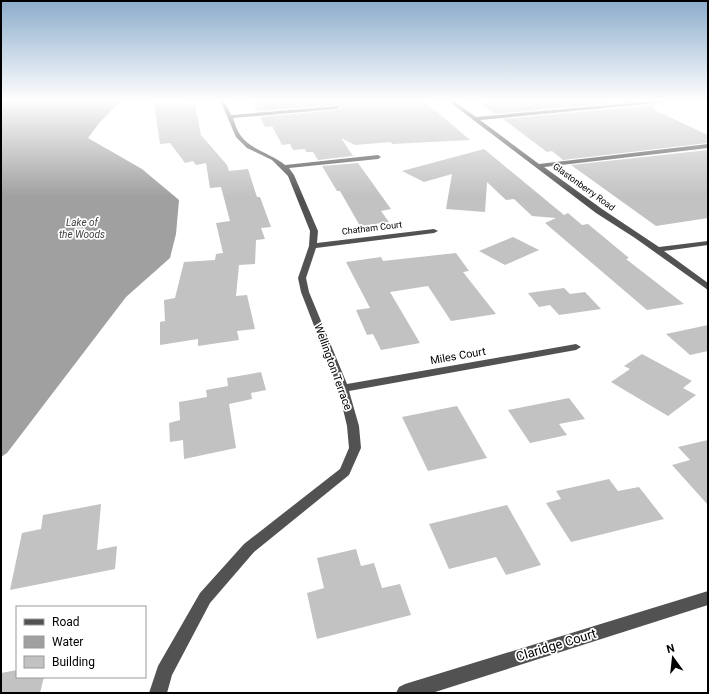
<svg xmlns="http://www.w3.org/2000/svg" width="709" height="694" viewBox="0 0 709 694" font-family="Roboto,sans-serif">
	<rect width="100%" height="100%" fill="#fff"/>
	<path fill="#a0a0a0" d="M1 100H122L100 122 88 138 142 169 179 200 176 234 170 258 126 297 7 453 1 457Z"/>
	<g fill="#c2c2c2">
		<path d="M252 100H423L470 140 392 144 391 142 355 145 341 138 353 156 318 160 313 152H306L305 149 293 150 290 144 282 145 272 126 265 127 260 117 336 110 340 107 339 105 257 111Z"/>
		<path d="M502 100H648L495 114 479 102Z"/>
		<path d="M181 101 182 105 195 104 201 135 227 165 229 171 248 169 257 197H260L271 227 261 228 265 239 256 240 255 264 239 265 236 296 247 295 255 329 237 331 239 340 198 346V339L160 345V322L165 321 164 300 175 298 184 262 215 260 216 254 223 253 216 223 230 221 221 187 210 188 206 163 196 165 193 161 185 163 170 143 160 144 154 103Z"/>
		<path d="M654 105 655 110 708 135V143L563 160 552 151 547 152 503 119Z"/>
		<path d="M484 149 564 215 568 213 582 225 588 224 629 258 626 259 684 304 647 310 545 223 556 218 532 216 514 199 506 200 487 182 485 212 446 209 452 174 424 182 402 171Z"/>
		<path d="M708 150V218L656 226 571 165Z"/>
		<path d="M358 163 391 209 381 211 389 222 360 226 340 191H337L322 166Z"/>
		<path d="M513 237 539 250 505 265 479 251Z"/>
		<path d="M456 253 469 271 463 272 496 314 451 321 428 286 390 292 420 343 381 350 373 334 367 335 356 310 370 308 346 262 381 257 383 261Z"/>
		<path d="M564 288 570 294 585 292 601 309 559 315 550 305 539 307 528 293Z"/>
		<path d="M708 325V351L690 355 666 334Z"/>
		<path d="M642 354 692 381 683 388 696 395 668 416 611 382 630 369 624 366Z"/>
		<path d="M261 372 266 390 251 393 252 399 229 404 236 448 184 459 183 440 170 442 169 423 180 420 179 402 207 397 206 390 228 386 227 378Z"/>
		<path d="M569 398 585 419 559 424 567 435 530 443 508 410Z"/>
		<path d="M457 406 487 458 428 471 402 417Z"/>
		<path d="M708 440V505L672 465 690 460 678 447Z"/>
		<path d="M609 479 618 491 639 487 664 519 571 542 546 503 561 499 556 491Z"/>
		<path d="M101 504 97 550 117 546 115 569 10 590 22 533 41 529 43 515Z"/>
		<path d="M507 505 541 565 506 575 496 557 449 569 429 524Z"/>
		<path d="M356 549 361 566 374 563 382 588 400 584 411 615 317 639 307 593 324 588 317 558Z"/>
		<path d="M17 670V677H44L40 693H1V673Z"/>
	</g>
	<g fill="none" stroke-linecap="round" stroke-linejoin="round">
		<g fill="#525252" fill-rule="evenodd">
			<path d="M220 100H224L231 115 338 106 339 107 336 109 233 118C235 124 237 131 241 136 251 150 272 154 285 165L378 155 381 157 378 159 289 168 294 175 318 231 317 243 434 229 438 231 434 233 316 248 306 278 309 292 347 384 576 344 581 347 576 350 349 391 359 426 361 448 349 475 254 552 210 603 172 675 167 693H149L158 666 200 593 244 544 340 469 349 448 347 426 338 388 301 292 298 278 309 246 310 231 288 176 272 160 247 148 236 137Z"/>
			<path d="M447 100H452L476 117 664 100H681L679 101 480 120 539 164 708 144V148L544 167 602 209 659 247 708 241V245L664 251 708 283V290L635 238 596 213Z"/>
			<path d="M708 591V605L432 693H396L399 687 405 684Z"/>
		</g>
	</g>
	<linearGradient id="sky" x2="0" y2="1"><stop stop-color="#8baccb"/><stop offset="0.51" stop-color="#fff"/><stop offset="1" stop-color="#fff" stop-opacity="0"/></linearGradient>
	<rect width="709" height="197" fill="url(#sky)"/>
	<g text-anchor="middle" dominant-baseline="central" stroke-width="3.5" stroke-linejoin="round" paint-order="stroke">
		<g font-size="9" fill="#000" stroke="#fff">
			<text transform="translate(584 187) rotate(36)">Glastonberry Road</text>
			<text transform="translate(372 228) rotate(-7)">Chatham Court</text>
		</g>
		<g font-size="10" font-style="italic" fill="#414141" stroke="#fff">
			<text x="82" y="222">Lake of<tspan x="82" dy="12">the Woods</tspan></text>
		</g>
		<g font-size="11" fill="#000" stroke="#fff">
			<text transform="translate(458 356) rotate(-10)">Miles Court</text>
			<text transform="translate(333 367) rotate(70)">Wellington Terrace</text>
		</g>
		<g font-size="13" fill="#000" stroke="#fff">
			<text transform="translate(556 645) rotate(-17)">Claridge Court</text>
		</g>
	</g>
	<rect width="709" height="694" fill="none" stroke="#000000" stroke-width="4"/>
	<rect x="16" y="606" width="130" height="72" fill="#ffffff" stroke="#999999"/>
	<rect x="24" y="619" width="20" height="6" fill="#525252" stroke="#999999"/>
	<text x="52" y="626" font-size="12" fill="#000000">Road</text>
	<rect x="24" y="636" width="20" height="12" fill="#a0a0a0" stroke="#999999"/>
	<text x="52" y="646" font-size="12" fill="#000000">Water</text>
	<rect x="24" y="656" width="20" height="12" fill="#c2c2c2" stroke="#999999"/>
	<text x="52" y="666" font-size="12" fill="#000000">Building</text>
	<g transform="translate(673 658) rotate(345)" stroke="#ffffff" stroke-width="3" paint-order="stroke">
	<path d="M0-3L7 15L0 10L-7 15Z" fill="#000000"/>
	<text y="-6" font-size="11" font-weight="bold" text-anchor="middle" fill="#000000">N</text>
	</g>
</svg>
